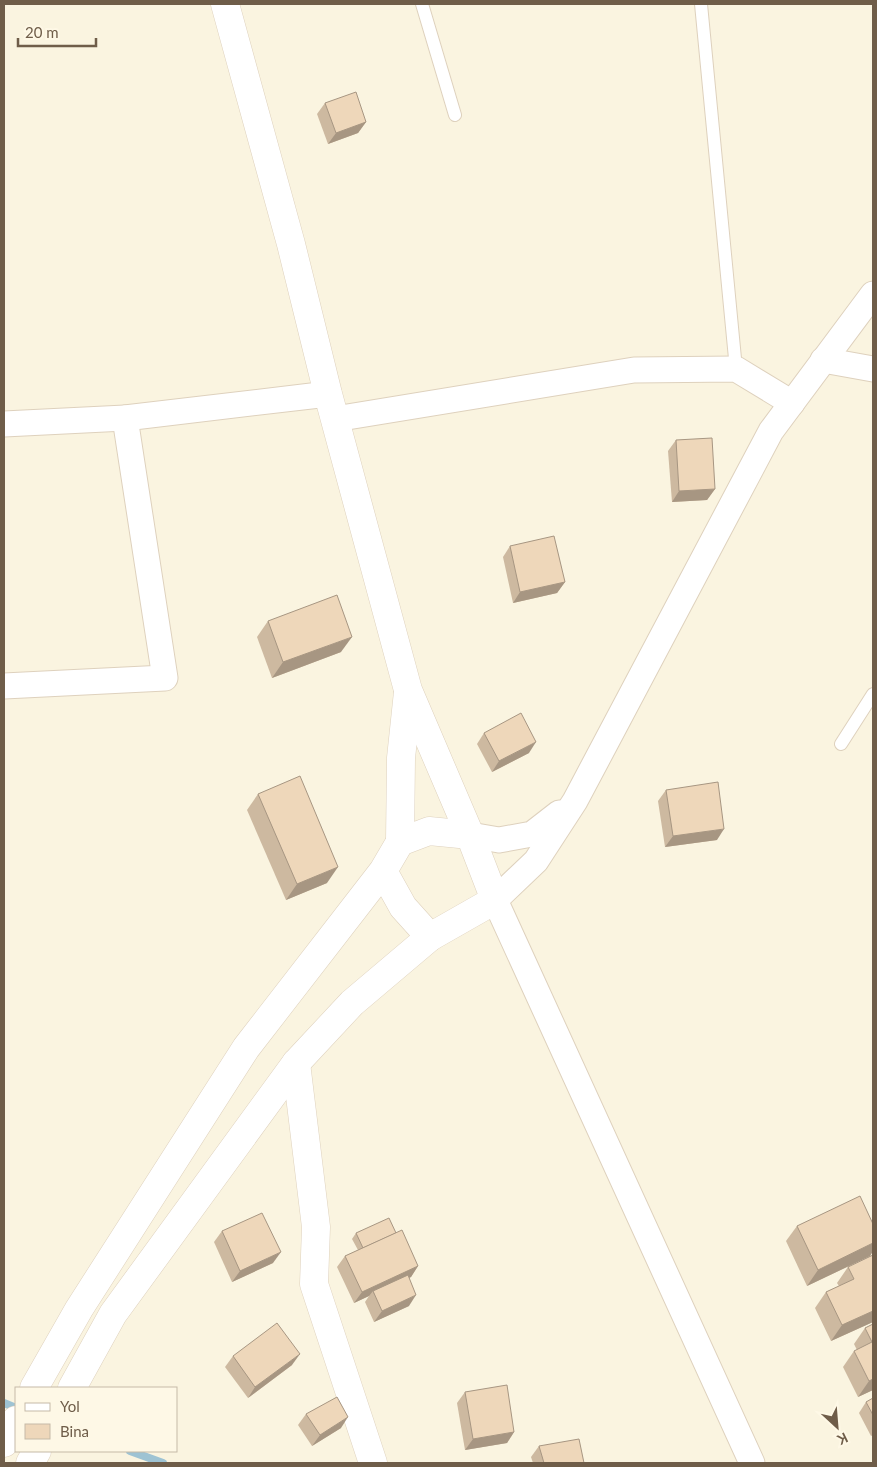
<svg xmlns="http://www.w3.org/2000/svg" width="877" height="1467" viewBox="0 0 877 1467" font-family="Lato,sans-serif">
	<rect width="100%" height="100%" fill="#faf4e0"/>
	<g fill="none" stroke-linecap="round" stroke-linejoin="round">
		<g stroke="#9ec3d3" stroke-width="8">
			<path d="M4 1403 16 1408"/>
			<path d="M130 1451 163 1463"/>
		</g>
		<g stroke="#ded1bd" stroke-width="14">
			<g id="service">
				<path d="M422 4 455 115"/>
				<path d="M701 4 736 369"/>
				<path d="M841 744 873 694"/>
			</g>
		</g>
		<g stroke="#ded1bd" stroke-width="27">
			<g id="minor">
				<path d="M823 360 873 369"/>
				<path d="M335 419 634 370 736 369 792 403"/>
				<path d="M4 424 125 418"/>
				<path d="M4 686 165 678 125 418 328 394"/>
				<path d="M470 835 499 840 532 834 559 813"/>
				<path d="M752 1463 495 900 536 861 575 801 771 431 873 294"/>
			</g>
		</g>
		<g stroke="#ded1bd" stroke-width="29">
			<g id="tertiary">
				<path d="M225 4 291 244 328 394 408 690 470 835"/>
				<path d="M400 842 401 758 408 692"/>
				<path d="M296 1063 316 1227 314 1284 373 1463"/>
				<path d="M34 1388 79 1309 246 1048 383 871 400 842 429 831 470 835 495 900 430 937 403 907 383 871"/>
				<path d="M72 1388 113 1314 296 1063 352 1003 430 937"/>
				<path d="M4 1443 16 1420"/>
				<path d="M30 1463 37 1451"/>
			</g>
		</g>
		<use href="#service" stroke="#fff" stroke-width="12"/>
		<use href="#minor" stroke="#fff" stroke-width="25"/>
		<use href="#tertiary" stroke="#fff" stroke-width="28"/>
	</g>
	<g fill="#cdb9a0">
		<path d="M325 103 366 122 358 133 328 144 317 114Z"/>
		<path d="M676 440 715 489 707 500 672 502 668 451Z"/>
		<path d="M510 546 565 582 557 593 513 603 503 557Z"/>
		<path d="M268 621 341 652 272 678 257 637Z"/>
		<path d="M484 733 529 753 492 772 477 744Z"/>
		<path d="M666 790 717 840 665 847 658 801Z"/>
		<path d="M258 794 327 883 286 900 247 810Z"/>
		<path d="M873 1224V1251L870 1256 807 1286 786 1241 797 1226Z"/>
		<path d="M222 1231 273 1263 232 1282 214 1242Z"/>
		<path d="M356 1233H396L418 1266 411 1277 409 1278V1306L374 1322 365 1302 369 1296 354 1303 337 1267 345 1256 358 1250 352 1239Z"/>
		<path d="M873 1255V1322L831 1341 815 1308 826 1292 839 1286 837 1283 848 1267Z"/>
		<path d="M873 1324V1390L858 1397 843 1367 854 1351 857 1350 854 1344 865 1328Z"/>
		<path d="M233 1356 292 1365 248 1398 225 1367Z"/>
		<path d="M465 1392 514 1432 507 1443 465 1450 457 1403Z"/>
		<path d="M873 1398V1435L871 1436 859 1413 866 1402Z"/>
		<path d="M306 1414 341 1428 312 1446 298 1425Z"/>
		<path d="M539 1446 584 1463H533L531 1457Z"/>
	</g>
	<g fill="#a79682">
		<path d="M366 122 358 133 328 144 336 133Z"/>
		<path d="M715 489 707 500 672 502 679 491Z"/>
		<path d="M565 582 557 593 513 603 520 592Z"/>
		<path d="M352 637 341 652 272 678 283 662Z"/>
		<path d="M536 742 529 753 492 772 499 761Z"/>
		<path d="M724 829 717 840 665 847 673 836Z"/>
		<path d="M338 867 327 883 286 900 297 884Z"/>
		<path d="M873 1243V1251L870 1256 807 1286 818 1270Z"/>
		<path d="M281 1252 273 1263 232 1282 240 1271Z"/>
		<path d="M418 1266 411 1277 374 1294 373 1291 369 1296 354 1303 362 1292Z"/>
		<path d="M416 1295 409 1306 374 1322 382 1311Z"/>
		<path d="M873 1311V1322L831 1341 842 1325Z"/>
		<path d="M300 1354 292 1365 248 1398 255 1387Z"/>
		<path d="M873 1379V1390L858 1397 869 1381Z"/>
		<path d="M348 1417 341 1428 312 1446 320 1435Z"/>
		<path d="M514 1432 507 1443 465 1450 473 1439Z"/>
	</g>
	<g fill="#eed7ba" stroke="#a79682">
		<path d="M356 92 366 122 336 133 325 103Z"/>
		<path d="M712 438 715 489 679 491 676 440Z"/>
		<path d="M554 536 565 582 520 592 510 546Z"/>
		<path d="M337 595 352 637 283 662 268 621Z"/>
		<path d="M521 713 536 742 499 761 484 733Z"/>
		<path d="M300 776 338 867 297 884 258 794Z"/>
		<path d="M718 782 724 829 673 836 666 790Z"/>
		<path d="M860 1196 873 1224V1243L818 1270 797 1226Z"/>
		<path d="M262 1213 281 1252 240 1271 222 1231Z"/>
		<path d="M389 1218 396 1233 363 1248 356 1233Z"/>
		<path d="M402 1230 418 1266 362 1292 345 1256Z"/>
		<path d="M873 1255V1311L842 1325 826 1292 854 1279 848 1267Z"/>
		<path d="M408 1275 416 1295 382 1311 373 1291Z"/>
		<path d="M277 1323 300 1354 255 1387 233 1356Z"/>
		<path d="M873 1324V1379L869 1381 854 1351 872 1342 865 1328Z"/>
		<path d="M507 1385 514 1432 473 1439 465 1392Z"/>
		<path d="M337 1397 348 1417 320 1435 306 1414Z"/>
		<path d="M873 1398V1415L866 1402Z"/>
		<path d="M579 1439 584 1463H544L539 1446Z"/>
	</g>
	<rect width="877" height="1467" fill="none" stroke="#6f5d49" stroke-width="10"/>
	<rect x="15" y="1387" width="162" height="65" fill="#fef8e6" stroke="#c5baa7"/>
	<rect x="25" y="1403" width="25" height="8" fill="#ffffff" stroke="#c5baa7"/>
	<text x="60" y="1412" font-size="15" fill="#6f5d49">Yol</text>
	<rect x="25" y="1424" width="25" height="15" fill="#eed7ba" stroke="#c5baa7"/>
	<text x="60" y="1437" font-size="15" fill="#6f5d49">Bina</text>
	<g transform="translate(837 1427) rotate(154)" stroke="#fef8e6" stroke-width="4" paint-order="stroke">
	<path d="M0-4L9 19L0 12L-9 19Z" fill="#6f5d49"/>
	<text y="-8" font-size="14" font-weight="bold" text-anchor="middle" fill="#6f5d49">K</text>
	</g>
	<path d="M18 38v8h78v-8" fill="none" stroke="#6f5d49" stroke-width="2.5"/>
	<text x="25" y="38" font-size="15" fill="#6f5d49" stroke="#fef8e6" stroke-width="4" paint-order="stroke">20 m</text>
</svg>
